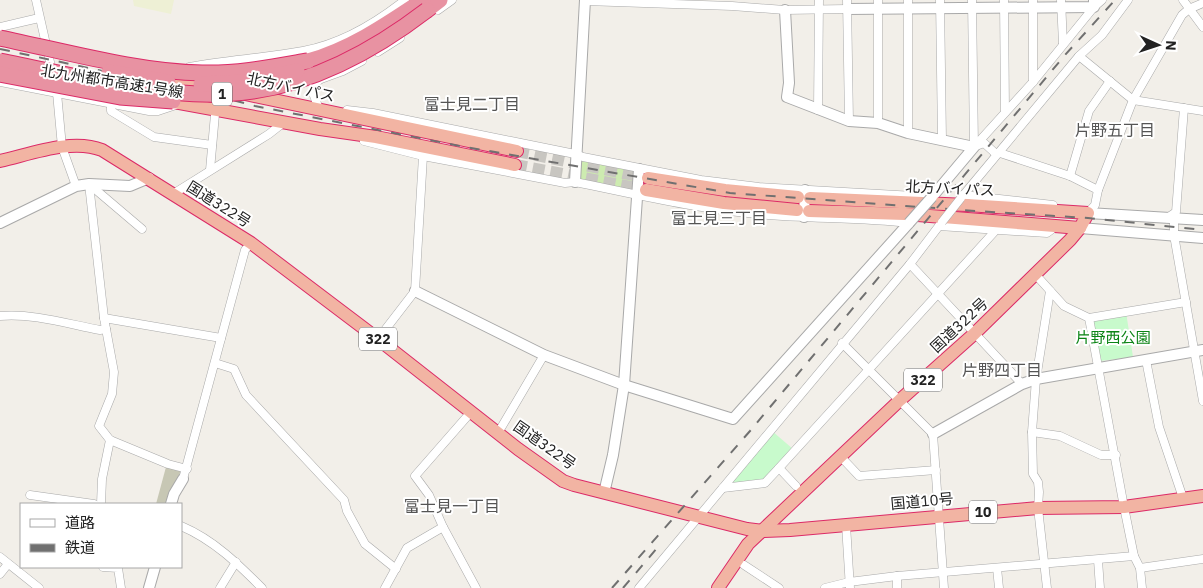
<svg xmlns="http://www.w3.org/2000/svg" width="1203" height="588" viewBox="0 0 1203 588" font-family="'IBM Plex Sans','Noto Sans JP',sans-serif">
	<rect width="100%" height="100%" fill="#f2efe9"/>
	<path fill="#c7c7b4" d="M166 467 181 471 166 504H156Z"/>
	<path fill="#eef0d5" d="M133 0H174L171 14 134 6Z"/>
	<path fill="#cdebb0" d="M583 160 633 170 635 172 634 186 630 190 579 180 580 162Z"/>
	<g fill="#c8facc">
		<path d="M1126 312 1133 357 1100 361 1093 317Z"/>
		<path d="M772 431 793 449 764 482 726 486Z"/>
	</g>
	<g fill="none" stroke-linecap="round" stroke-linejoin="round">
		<g stroke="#c8c6c1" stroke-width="12" stroke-dasharray="12 6" stroke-linecap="butt">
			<path d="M517 151 648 178"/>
			<path d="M515 165 646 190"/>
		</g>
		<g stroke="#a9a9a9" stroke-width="9">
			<g id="minor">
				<path d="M36 0 57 93 62 147 76 186"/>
				<path d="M847 0 849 121"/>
				<path d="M878 0V123"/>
				<path d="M908 0V133"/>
				<path d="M940 0 942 140"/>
				<path d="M972 0 974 147"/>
				<path d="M1004 0 1005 112"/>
				<path d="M1061 0 1063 44"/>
				<path d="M1183 0 1203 27"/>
				<path d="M585 1 732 6 785 10 847 9"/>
				<path d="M438 10 452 0"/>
				<path d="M0 27 39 18"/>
				<path d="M378 52 400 38"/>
				<path d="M1079 56 1133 100 1203 111"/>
				<path d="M189 67C226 60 265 58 303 51 340 44 376 23 405 0"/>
				<path d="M0 82 149 111H158L176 105"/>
				<path d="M1033 82V0"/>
				<path d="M111 104V111L154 137 212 145"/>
				<path d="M323 109H319L313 93 315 83 321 79 343 71 362 61"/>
				<path d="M347 110 373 113 575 154 583 157 701 180 759 187 932 197"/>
				<path d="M818 110 819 0"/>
				<path d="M364 141 423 156 565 183 575 182C635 194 696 209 758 214 808 219 859 217 909 223"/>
				<path d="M976 146 984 143 995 153H1000L1070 176 1098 190"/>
				<path d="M974 147 1033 82 1094 7 1102 0"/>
				<path d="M210 170 217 92"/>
				<path d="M1070 176 1089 111 1110 81"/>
				<path d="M89 184 104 318 114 372 112 394 99 426 110 440 168 464 187 469"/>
				<path d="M89 184 142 229"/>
				<path d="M173 194 269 134 283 123"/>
				<path d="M963 195 1053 205"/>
				<path d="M961 198 1079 56 1102 35 1128 0"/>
				<path d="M1088 213 1095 205 1098 190 1133 100 1182 15 1189 9 1203 3"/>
				<path d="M1167 218 1176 212 1184 108"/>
				<path d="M1174 218V235L1203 401"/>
				<path d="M939 226 1047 233 1055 227"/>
				<path d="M910 264 1022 384"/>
				<path d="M1035 274 1064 306 1089 318 1124 507 1134 556 1140 568 1142 588"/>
				<path d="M0 316C33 313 68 324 100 330L106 329"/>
				<path d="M104 318 221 338"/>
				<path d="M1089 318 1186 302"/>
				<path d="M378 339 415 291 423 156"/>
				<path d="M842 343 933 434 944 588"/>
				<path d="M1146 360 1159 427 1183 498"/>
				<path d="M215 363 234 369 246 395 344 500 347 511 365 544 396 569"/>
				<path d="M471 412 415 476 429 495 443 527 476 588"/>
				<path d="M1032 432 1060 436 1101 455H1116"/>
				<path d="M498 433 544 355"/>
				<path d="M841 457 859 476 936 470"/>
				<path d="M183 479 245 250 251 243"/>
				<path d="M796 486 779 468 996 230"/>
				<path d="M723 488 765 483 779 468"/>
				<path d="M30 495 94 504"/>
				<path d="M101 504 102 479 110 440"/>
				<path d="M846 525 850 588"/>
				<path d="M181 526C214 540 238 564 262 588"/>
				<path d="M0 557 39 588"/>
				<path d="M1098 560 1100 588"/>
				<path d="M744 565 779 588"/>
				<path d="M103 567 118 568 121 588"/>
				<path d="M997 568 999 588"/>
				<path d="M1140 568 1203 559"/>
				<path d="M0 574 8 564"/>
				<path d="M897 576V588"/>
				<path d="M220 588 236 562"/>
				<path d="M385 588 407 548 443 527"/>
				<path d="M639 588 910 264 942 222"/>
				<path d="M825 588 849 582 897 576 1134 556"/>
				<path d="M1047 588 1038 508 1039 492 1038 482 1033 474 1032 432 1036 379 1050 291"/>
			</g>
		</g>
		<g stroke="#a9a9a9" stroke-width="12">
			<g id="tertiary">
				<path d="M847 9 1094 7V0"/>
				<path d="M785 10 789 83 787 97 849 121 878 123 908 133 974 147 932 197"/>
				<path d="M575 182 585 0"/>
				<path d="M1088 213 1203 220"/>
				<path d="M804 217 805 190"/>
				<path d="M0 223 76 186 89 184 130 186 149 178"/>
				<path d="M1080 228 1203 238"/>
				<path d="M415 291 544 355 624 385 733 419 909 223"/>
				<path d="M933 434 1022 384 1036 379 1203 350"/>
				<path d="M604 493 613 455 624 385 639 169"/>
				<path d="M171 504 174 494 183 479"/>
				<path d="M149 588 155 567"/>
			</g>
		</g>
		<g stroke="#dc2a67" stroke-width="14">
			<g id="trunk">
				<path d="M159 75 211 87"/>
				<path d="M245 94 517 151"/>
				<path d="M163 100 320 129 376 137 515 165"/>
				<path d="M0 161C31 154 72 138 102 150L251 243 378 339 518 449 563 481 574 485 747 529 764 531 790 530 1038 508 1124 507 1203 496"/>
				<path d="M648 178 725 190 798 197"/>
				<path d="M646 190 724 203 797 210"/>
				<path d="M809 211 905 214 1080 228"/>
				<path d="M718 588 748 544 900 400 974 334 1070 240 1080 228 1088 213 967 205 810 198"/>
			</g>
		</g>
		<g stroke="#dc2a67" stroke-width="17">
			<g id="motorway">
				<path d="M427 10 440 0"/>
				<path d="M308 61C351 49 387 24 423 0"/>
			</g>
		</g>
		<use href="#minor" stroke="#fff" stroke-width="8"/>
		<use href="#tertiary" stroke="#fff" stroke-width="10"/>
		<use href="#trunk" stroke="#f2b4a3" stroke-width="12"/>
		<use href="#motorway" stroke="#e892a2" stroke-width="15"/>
		<g stroke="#707070" stroke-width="2" stroke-dasharray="10 10" stroke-linecap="butt">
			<path d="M0 49 210 94 255 106 460 146 730 193 961 210 1088 218 1203 230"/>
			<path d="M612 588 750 431 1065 55 1115 0"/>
			<path d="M623 588 658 547"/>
		</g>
		<g stroke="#a9a9a9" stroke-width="9" stroke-linecap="butt">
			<path id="minor-bridge" d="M942 222 961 198"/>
		</g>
		<g stroke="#a9a9a9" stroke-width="12" stroke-linecap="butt">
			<path id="tertiary-bridge" d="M909 223 932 197"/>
		</g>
		<g stroke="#dc2a67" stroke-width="17" stroke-linecap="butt">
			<g id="motorway-bridge">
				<path d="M0 38C64 51 138 72 202 73 238 74 273 67 308 61"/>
				<path d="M0 61C72 75 147 96 221 94 298 92 367 56 427 10"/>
				<path d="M109 72 168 82"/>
				<path d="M0 74 120 97 173 101"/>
				<path d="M201 84 243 82 297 71"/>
			</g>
		</g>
		<use href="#minor-bridge" stroke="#fff" stroke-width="8"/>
		<use href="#tertiary-bridge" stroke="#fff" stroke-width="10"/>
		<use href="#motorway-bridge" stroke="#e892a2" stroke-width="15"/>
	</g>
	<g text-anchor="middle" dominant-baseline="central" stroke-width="4" stroke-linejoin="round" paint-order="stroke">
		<g fill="#fff" stroke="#646464" stroke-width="1">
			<rect x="212" y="82.5" width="20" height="23" rx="4"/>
			<rect x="359" y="327.5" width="38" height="23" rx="4"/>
			<rect x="904" y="368.5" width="38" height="23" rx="4"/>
			<rect x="969" y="500.5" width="28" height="23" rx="4"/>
		</g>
		<g font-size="14" font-weight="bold" fill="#222">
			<text x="222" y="94">1</text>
			<text x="378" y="339">322</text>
			<text x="923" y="380">322</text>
			<text x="983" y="512">10</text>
		</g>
		<g font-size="15" fill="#222" stroke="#fff">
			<text transform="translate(112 81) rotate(9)">北九州都市高速1号線</text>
			<text transform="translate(291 87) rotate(12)">北方バイパス</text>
			<text transform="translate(950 188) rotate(3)">北方バイパス</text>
			<text transform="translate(219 204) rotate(32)">国道322号</text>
			<text transform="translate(959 325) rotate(-43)">国道322号</text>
			<text transform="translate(545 445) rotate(35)">国道322号</text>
			<text transform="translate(922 501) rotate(-5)">国道10号</text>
		</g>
		<g font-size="15" fill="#0c8416" stroke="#fff">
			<text x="1113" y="337">片野西公園</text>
		</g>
		<g font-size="16" fill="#555" stroke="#fff">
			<text x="472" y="104">富士見二丁目</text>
			<text x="1115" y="130">片野五丁目</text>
			<text x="719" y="218">富士見三丁目</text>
			<text x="1002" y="370">片野四丁目</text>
			<text x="452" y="506">富士見一丁目</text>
		</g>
	</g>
	<rect x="20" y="503" width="162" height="65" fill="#ffffff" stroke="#a7a7a7"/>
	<rect x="30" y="519" width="25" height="8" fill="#ffffff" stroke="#a7a7a7"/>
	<text x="65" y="528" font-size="15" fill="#222222">道路</text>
	<rect x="30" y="544" width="25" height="8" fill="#707070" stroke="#a7a7a7"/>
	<text x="65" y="553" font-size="15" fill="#222222">鉄道</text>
	<g transform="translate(1158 45) rotate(93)" stroke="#ffffff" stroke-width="4" paint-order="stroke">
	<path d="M0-4L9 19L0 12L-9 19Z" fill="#222222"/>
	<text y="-8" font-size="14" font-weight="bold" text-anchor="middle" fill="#222222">N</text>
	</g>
</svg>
